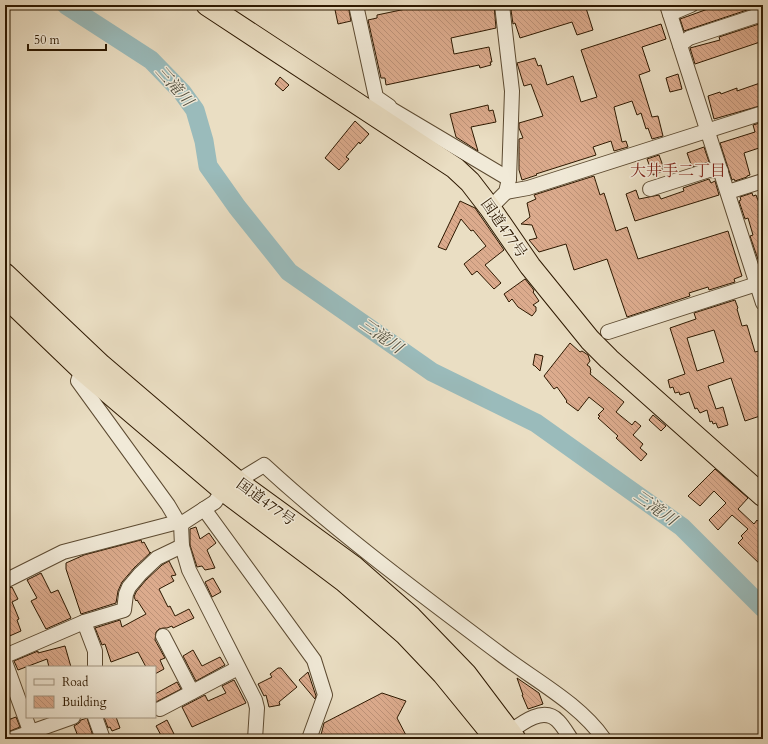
<svg xmlns="http://www.w3.org/2000/svg" width="768" height="744" viewBox="0 0 768 744" font-family="Cardo,'Noto Serif JP',serif">
	<defs>
		<pattern id="building-back-hatch" width="6" height="6" patternUnits="userSpaceOnUse"><rect width="6" height="6" fill="#dcab8d"/><path d="M-1 5l2 2M0 0l6 6M5-1l2 2" fill="none" stroke="#bd9278"/></pattern>
	</defs>
	<rect width="100%" height="100%" fill="#eadec3"/>
	<filter id="stains"><feTurbulence type="fractalNoise" baseFrequency=".005" numOctaves="4"/><feColorMatrix values="0 0 0 0 .2 0 0 0 0 .09 0 0 0 0 .02 0 0 0 .5 -.17"/></filter>
	<radialGradient id="worn" r=".72"><stop offset=".6" stop-color="#630" stop-opacity="0"/><stop offset="1" stop-color="#630" stop-opacity=".3"/></radialGradient>
	<g fill="none" stroke-linecap="round" stroke-linejoin="round">
		<path stroke="#9abbbb" stroke-width="19" d="M66 5 151 60 182 92 195 110 204 141 208 166 237 207 289 272 432 372 536 423 682 527 763 608"/>
	</g>
	<g fill="url(#building-back-hatch)" stroke="#2d1800" fill-rule="evenodd">
		<path d="M334 5H348L351 21 338 24Z"/>
		<path d="M425 5H494L496 28 451 38 454 54 489 47 492 62H490L491 65 480 68 479 65 386 85 385 78H381L368 20 377 18V15Z"/>
		<path d="M526 5H585L593 30 577 35 572 22 520 38 515 23 513 24 511 10Z"/>
		<path d="M719 5H763V12L758 8H753L684 31 680 19Z"/>
		<path d="M763 20V41L695 64 690 48 720 40 719 37 759 24Z"/>
		<path d="M661 24 666 39 642 47 650 71 639 75 652 117 658 116 663 136 652 139 648 128 646 129 641 113 637 115 632 101 614 107 622 142 626 141 628 147 614 151 611 141 593 147 596 155 536 174 537 175 522 180 519 170V139L523 138 519 128V123L543 116 531 84 524 86 517 63 535 58 538 66 541 65 547 85 573 76 581 102 597 97 581 50Z"/>
		<path d="M678 74 682 89 670 92 666 78Z"/>
		<path d="M280 77 289 85 283 91 275 84Z"/>
		<path d="M763 82V105L714 119 708 96 720 92 721 94 737 88V91Z"/>
		<path d="M488 105 489 111 493 110 496 122 471 127 478 151 456 137 450 114Z"/>
		<path d="M355 121 369 134 360 144 359 142 346 157 349 159 339 170 325 158Z"/>
		<path d="M763 122V152H761L759 147V148L744 153 750 175 747 176V177L735 181 734 179 732 180 720 143 755 132 753 125Z"/>
		<path d="M704 147 709 162 692 167 687 153Z"/>
		<path d="M659 155 663 166 662 167 663 171 653 175 647 159Z"/>
		<path d="M594 176 600 195 604 193 616 231 627 227 638 259 728 231 742 276 734 279 735 282 709 290 708 287 689 293 690 296 627 317 607 259 574 270 566 244 539 252 529 240 537 238 532 225 521 224 530 217 527 203 536 199 534 195Z"/>
		<path d="M709 179 711 183 715 181 719 195 635 221 626 194 636 190 639 199 659 195 661 199 684 191 683 188Z"/>
		<path d="M752 193 753 196 756 195 763 213 758 214 763 224V271H762L750 236 753 235 748 218 745 219 739 201 741 200 740 197Z"/>
		<path d="M460 201 475 208 504 250 485 265 501 283 494 289 477 271 472 275 464 264 486 246 473 230 471 231 461 219 446 250 438 247Z"/>
		<path d="M525 279 533 289 534 291 533 292 539 301 533 305 536 307V311L532 316 518 307 512 299 509 302 504 294Z"/>
		<path d="M735 300 738 308 737 309 742 326 747 325 755 352 763 350V415L745 421 731 378 708 386 716 409 723 407 728 425 718 428 716 423 713 424 712 421 710 422 707 410 700 413 697 408 695 409 689 392 680 395 679 392 675 393 673 387 670 388 668 380 685 374 670 328 696 319 694 313ZM714 330 724 362 697 371 687 338Z"/>
		<path d="M570 343 580 352 582 351 588 355 590 361 587 365 590 367V368L591 370 590 371 591 372 590 374 624 402 616 412 632 425 635 421 641 426 633 435 643 444 640 448 647 454 641 461 616 438 618 436 598 418 600 416 598 415 604 409 589 397 578 411 566 402 567 401 557 387 554 389 544 376Z"/>
		<path d="M535 354 543 356 540 371 535 366 533 365Z"/>
		<path d="M653 415 666 426 661 431 649 420Z"/>
		<path d="M715 469 748 498 738 509 754 524 757 520 763 527V567L738 543 743 538 741 536 748 529 732 515 718 530 709 520 726 503 714 491 700 506 688 496Z"/>
		<path d="M196 527 200 539 209 533 216 543 207 550 215 568 205 570 202 566 197 567 190 545V529Z"/>
		<path d="M141 540 142 543 144 542 150 553 151 552 134 568 122 582 118 591 116 603 81 614 66 569V563L84 555Z"/>
		<path d="M169 561 176 575 171 576 174 581 159 589 168 607 170 606 175 616 189 609 194 618 173 628 172 626 167 628H163L159 629 156 632 155 640 165 658 160 660 164 669 155 674V667H146L138 652 111 662 105 644 102 645 95 628 120 620 122 627 146 614 137 600 136 601 134 597 136 592 146 580 162 565Z"/>
		<path d="M41 573 51 593 58 590 71 618 46 629 31 601 37 598 27 580Z"/>
		<path d="M213 578 221 592 212 597 205 582Z"/>
		<path d="M12 587 18 599 12 602 19 619 17 620 21 631 5 638V589Z"/>
		<path d="M65 646 71 667H49L47 659 18 670 14 661 38 651V653Z"/>
		<path d="M193 650 202 666 220 657 225 665 196 681 183 656Z"/>
		<path d="M278 668H281L297 687 279 702 280 705 269 707 266 695 264 696 258 684 272 677 270 674Z"/>
		<path d="M308 672 316 696 315 699 299 680Z"/>
		<path d="M517 678 539 693 543 704 528 709 522 695H523Z"/>
		<path d="M234 680 246 703 192 727 182 707 205 695 208 701 226 693 222 686Z"/>
		<path d="M177 682 181 689 156 702 155 694Z"/>
		<path d="M382 693 406 701 397 718 408 739H320L324 723Z"/>
		<path d="M16 717 20 727 5 733V721Z"/>
		<path d="M104 717H116L120 728 112 731 110 727 108 728Z"/>
		<path d="M87 718 94 739H79L74 726 79 723 81 720Z"/>
		<path d="M167 720 175 736 168 739H163L156 726Z"/>
	</g>
	<g fill="none" stroke-linecap="round" stroke-linejoin="round">
		<g stroke="#5c4a31" stroke-width="16">
			<g id="minor">
				<path d="M356 5 376 97 389 106 391 109 509 179"/>
				<path d="M667 5 763 303"/>
				<path d="M670 14 691 5"/>
				<path d="M680 45 689 38 756 16"/>
				<path d="M650 189 709 170 721 171"/>
				<path d="M506 192 528 188 763 113"/>
				<path d="M728 192 763 181"/>
				<path d="M490 208 506 192 509 179 512 91 502 5"/>
				<path d="M608 332 763 282"/>
				<path d="M82 370 78 381 168 505 178 522 181 524"/>
				<path d="M204 509 314 660 325 695 309 739"/>
				<path d="M181 524 215 502 223 490 264 465C338 533 419 593 499 653 534 680 579 703 604 739"/>
				<path d="M181 524 182 546 189 570 255 700 257 708 255 739"/>
				<path d="M5 581 63 552 178 522"/>
				<path d="M84 622 95 651V667"/>
				<path d="M163 636 192 692"/>
				<path d="M5 656 84 622 124 610 126 594 129 587 140 574 157 558 182 546"/>
				<path d="M5 662 33 739"/>
				<path d="M160 709 238 668"/>
				<path d="M95 717 103 739"/>
				<path d="M503 737C517 727 542 704 558 721 563 726 567 733 571 739"/>
				<path d="M11 739 73 717"/>
			</g>
		</g>
		<g stroke="#2d1800" stroke-width="23">
			<g id="highway">
				<path d="M207 5 455 168 470 182 490 208 530 266 590 340 609 359 763 496"/>
				<path d="M5 274 101 365 238 482 353 566 411 617 466 674 515 739"/>
				<path d="M5 296 82 370 223 490 344 581 405 634 443 674 496 739"/>
			</g>
		</g>
		<use href="#minor" stroke="#f1ead8" stroke-width="14"/>
		<use href="#highway" stroke="#eadec3" stroke-width="21"/>
	</g>
	<g text-anchor="middle" dominant-baseline="central" stroke-width="3" stroke-linejoin="round" paint-order="stroke">
		<g font-size="15" fill="#2d1800" stroke="#f1ead8">
			<text transform="translate(504 228) rotate(55)">国道477号</text>
			<text transform="translate(266 502) rotate(36)">国道477号</text>
		</g>
		<g font-size="16" font-style="italic" fill="#535141" stroke="#f1ead8">
			<text transform="translate(174 86) rotate(49)">三滝川</text>
			<text transform="translate(381 336) rotate(35)">三滝川</text>
			<text transform="translate(655 508) rotate(35)">三滝川</text>
		</g>
		<g font-size="16" fill="#7a1f14" stroke="#f1ead8">
			<text x="678" y="171">大井手二丁目</text>
		</g>
	</g>
	<rect width="768" height="744" fill="none" stroke="#eadec3" stroke-width="20"/>
	<rect x="6" y="6" width="756" height="732" fill="none" stroke="#2d1800" stroke-width="2"/>
	<rect x="10" y="10" width="748" height="724" fill="none" stroke="#2d1800"/>
	<rect x="26" y="666" width="130" height="52" fill="#f1ead8" stroke="#a39682"/>
	<rect x="34" y="679" width="20" height="6" fill="#f1ead8" stroke="#a39682"/>
	<text x="62" y="686" font-size="12" fill="#2d1800">Road</text>
	<rect x="34" y="696" width="20" height="12" fill="url(#building-back-hatch)" stroke="#a39682"/>
	<text x="62" y="706" font-size="12" fill="#2d1800">Building</text>
	<path d="M28 44v6h78v-6" fill="none" stroke="#2d1800" stroke-width="2"/>
	<text x="34" y="44" font-size="12" fill="#2d1800" stroke="#f1ead8" stroke-width="3" paint-order="stroke">50 m</text>
	<rect width="100%" height="100%" filter="url(#stains)"/>
	<rect width="100%" height="100%" fill="url(#worn)"/>
</svg>
